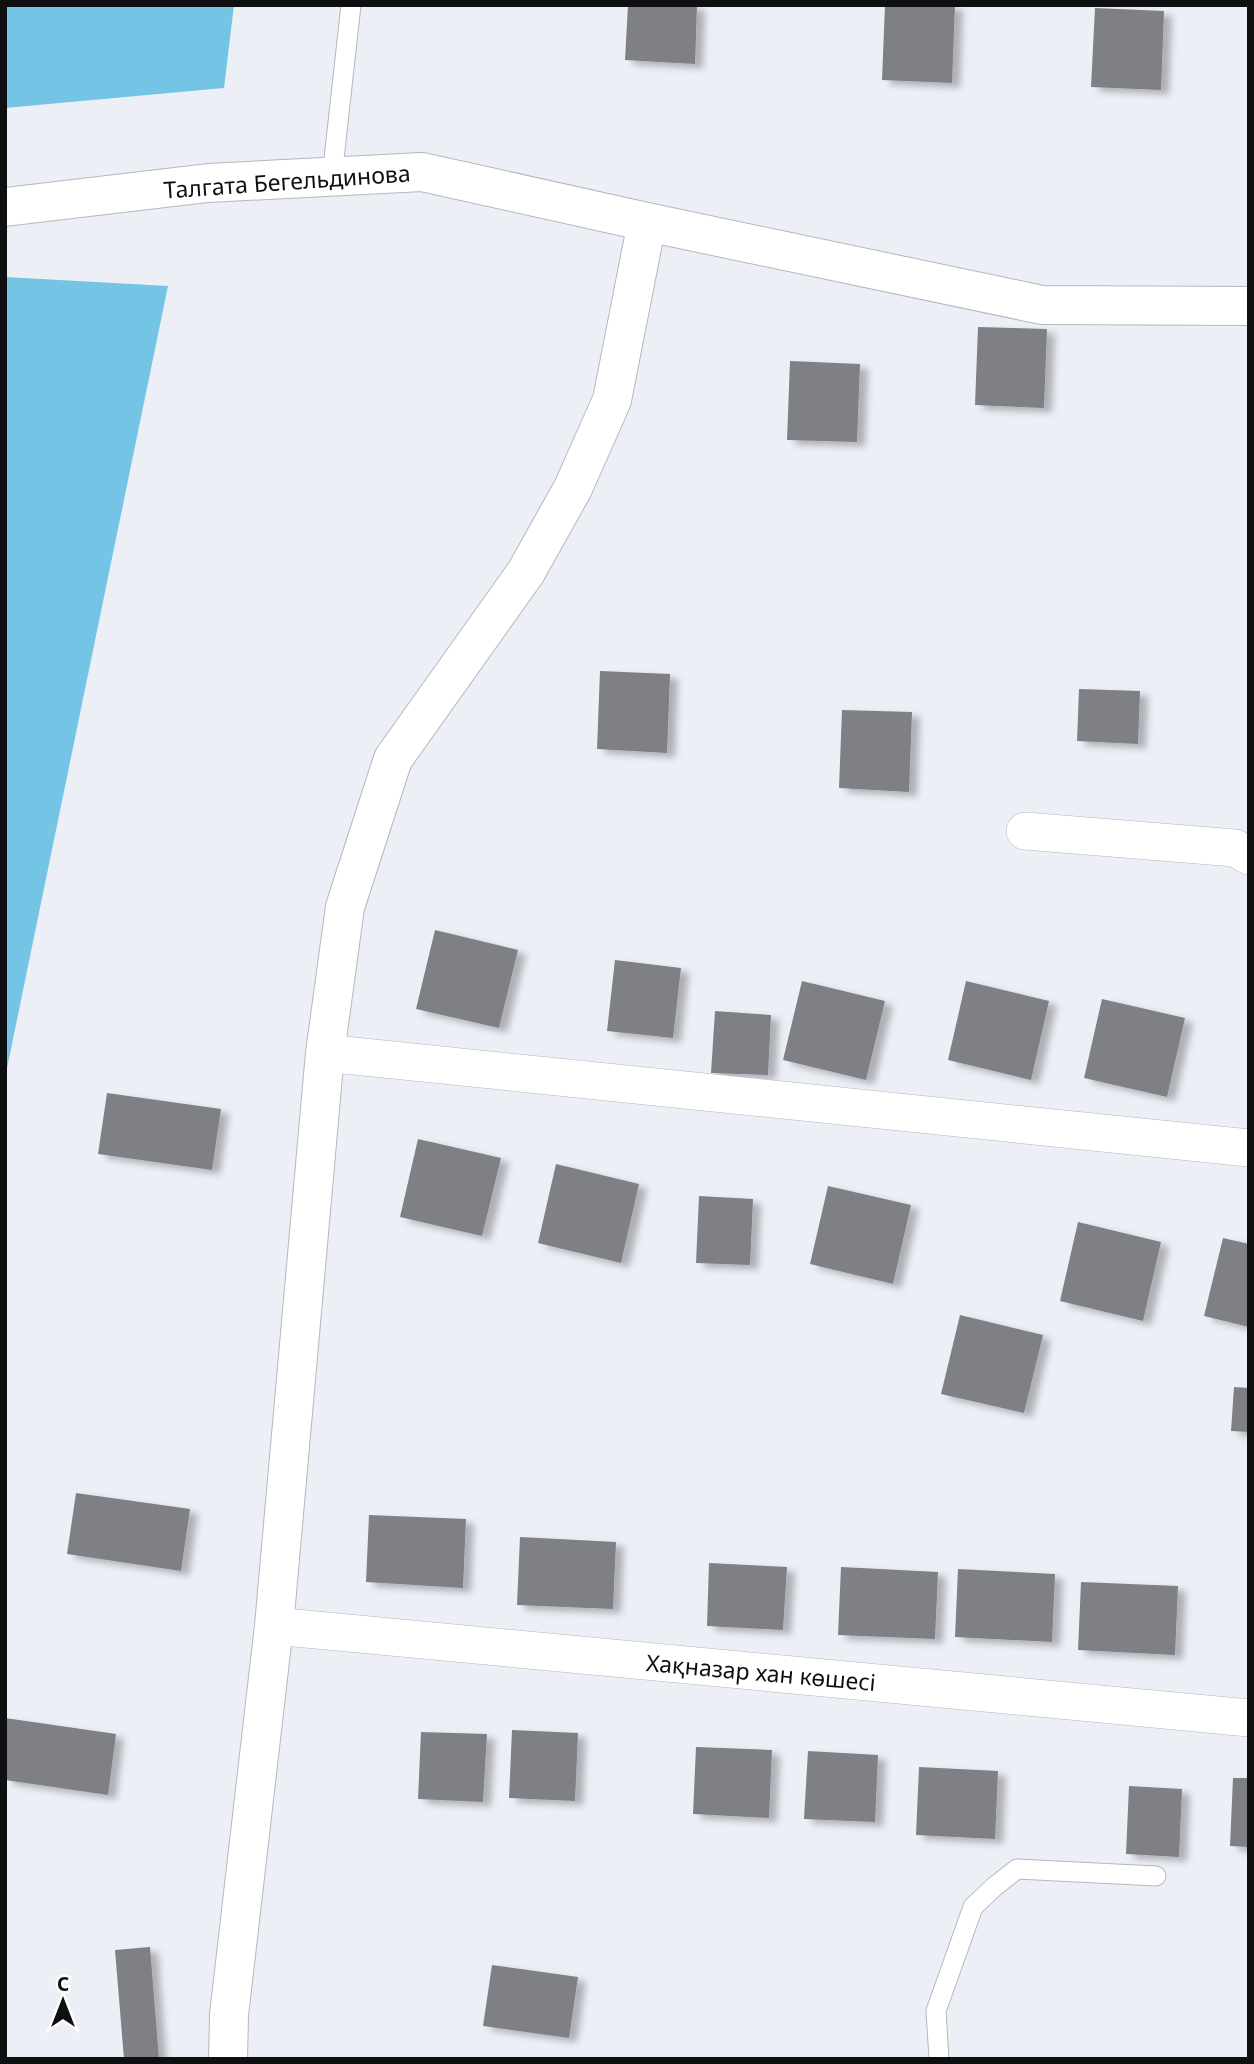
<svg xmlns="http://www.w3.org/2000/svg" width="1254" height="2064" viewBox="0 0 1254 2064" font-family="'Noto Sans',sans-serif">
	<defs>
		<filter id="shadow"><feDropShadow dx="8" dy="4.5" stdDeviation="3.5" flood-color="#0004"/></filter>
	</defs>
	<rect width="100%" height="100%" fill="#edeff7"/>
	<g fill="#74c5e5">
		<path d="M5 5H234L224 88 5 108Z"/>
		<path d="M5 277 168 286 5 1078Z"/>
	</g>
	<g fill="#7e8086" filter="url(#shadow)">
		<path d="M628 5H697L695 64 625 60Z"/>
		<path d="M885 5H955L952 83 882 80Z"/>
		<path d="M1095 8 1164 11 1161 90 1091 87Z"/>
		<path d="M978 327 1047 329 1044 408 975 405Z"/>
		<path d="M790 361 860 364 857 442 787 440Z"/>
		<path d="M600 671 670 674 667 753 597 749Z"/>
		<path d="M1079 689 1140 691 1138 744 1077 741Z"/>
		<path d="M842 710 912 712 909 792 839 788Z"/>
		<path d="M435 930 518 950 499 1028 416 1009Z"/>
		<path d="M615 960 681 968 673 1038 607 1031Z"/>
		<path d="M802 981 885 1001 866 1080 783 1060Z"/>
		<path d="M966 981 1049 1001 1031 1080 948 1060Z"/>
		<path d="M1102 999 1185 1018 1167 1097 1084 1078Z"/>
		<path d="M715 1011 771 1015 768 1075 711 1073Z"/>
		<path d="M107 1093 221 1109 212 1170 98 1154Z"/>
		<path d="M418 1139 501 1158 482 1236 400 1217Z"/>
		<path d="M556 1164 639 1184 621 1263 538 1243Z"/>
		<path d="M828 1186 911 1205 893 1284 810 1264Z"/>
		<path d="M699 1196 753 1199 750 1265 696 1263Z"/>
		<path d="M1078 1222 1161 1242 1143 1321 1060 1301Z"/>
		<path d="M1223 1238 1249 1244V1327L1204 1316Z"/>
		<path d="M960 1315 1043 1335 1024 1413 941 1394Z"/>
		<path d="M1234 1387 1249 1388V1432L1231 1431Z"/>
		<path d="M76 1493 190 1509 181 1571 67 1554Z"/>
		<path d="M369 1515 466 1519 463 1588 366 1582Z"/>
		<path d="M520 1537 616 1542 613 1609 517 1605Z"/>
		<path d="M709 1563 787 1567 783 1630 707 1626Z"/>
		<path d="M841 1567 938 1572 935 1639 838 1635Z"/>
		<path d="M958 1569 1055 1574 1052 1642 955 1637Z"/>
		<path d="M1081 1582 1178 1586 1175 1655 1078 1650Z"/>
		<path d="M5 1718 116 1734 108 1795 5 1780Z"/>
		<path d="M512 1730 578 1733 575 1801 509 1798Z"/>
		<path d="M421 1732 487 1734 483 1802 418 1799Z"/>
		<path d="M696 1747 772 1750 769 1818 693 1814Z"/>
		<path d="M808 1751 878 1755 875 1822 804 1819Z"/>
		<path d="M919 1767 998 1771 995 1839 916 1835Z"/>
		<path d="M1233 1778H1249V1847L1230 1846Z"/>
		<path d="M1129 1786 1182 1789 1179 1857 1126 1854Z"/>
		<path d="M150 1947 159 2059H124L115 1950Z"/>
		<path d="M492 1965 578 1977 569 2038 483 2026Z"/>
	</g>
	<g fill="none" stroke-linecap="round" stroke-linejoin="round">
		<g stroke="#b5b7be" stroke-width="21">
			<g id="lane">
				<path d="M332 177 351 5"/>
				<path d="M939 2059 936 2011 973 1907 994 1887 1017 1869 1156 1876"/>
			</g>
		</g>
		<g stroke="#b5b7be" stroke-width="38">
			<g id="street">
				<path d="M1025 831 1235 848 1249 856"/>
				<path d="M325 1053 1249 1148"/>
				<path d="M274 1626 1249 1718"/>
			</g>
		</g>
		<g stroke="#b5b7be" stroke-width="40">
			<g id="secondary">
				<path d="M5 207 208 183 422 172 647 222 1042 305 1249 306"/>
				<path d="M228 2059 229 2015 274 1626 325 1053 345 907 393 759 526 572 573 488 612 400 647 222"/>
			</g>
		</g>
		<use href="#lane" stroke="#fff" stroke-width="19"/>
		<use href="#street" stroke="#fff" stroke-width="37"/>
		<use href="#secondary" stroke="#fff" stroke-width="38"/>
	</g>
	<g text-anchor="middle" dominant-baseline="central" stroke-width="5" stroke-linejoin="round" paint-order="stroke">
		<g font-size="23" fill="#0e0f11" stroke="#fff">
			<text transform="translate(287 181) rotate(-4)">Талгата Бегельдинова</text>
			<text transform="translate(761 1672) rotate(5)">Хақназар хан көшесі</text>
		</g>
	</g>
	<rect width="1254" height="2064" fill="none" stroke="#0e0f11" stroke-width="14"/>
	<g transform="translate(63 2001)" stroke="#ffffff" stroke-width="5" paint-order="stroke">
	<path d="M0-5L12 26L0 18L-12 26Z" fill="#0e0f11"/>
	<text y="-10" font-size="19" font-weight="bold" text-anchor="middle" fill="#0e0f11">С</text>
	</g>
</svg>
